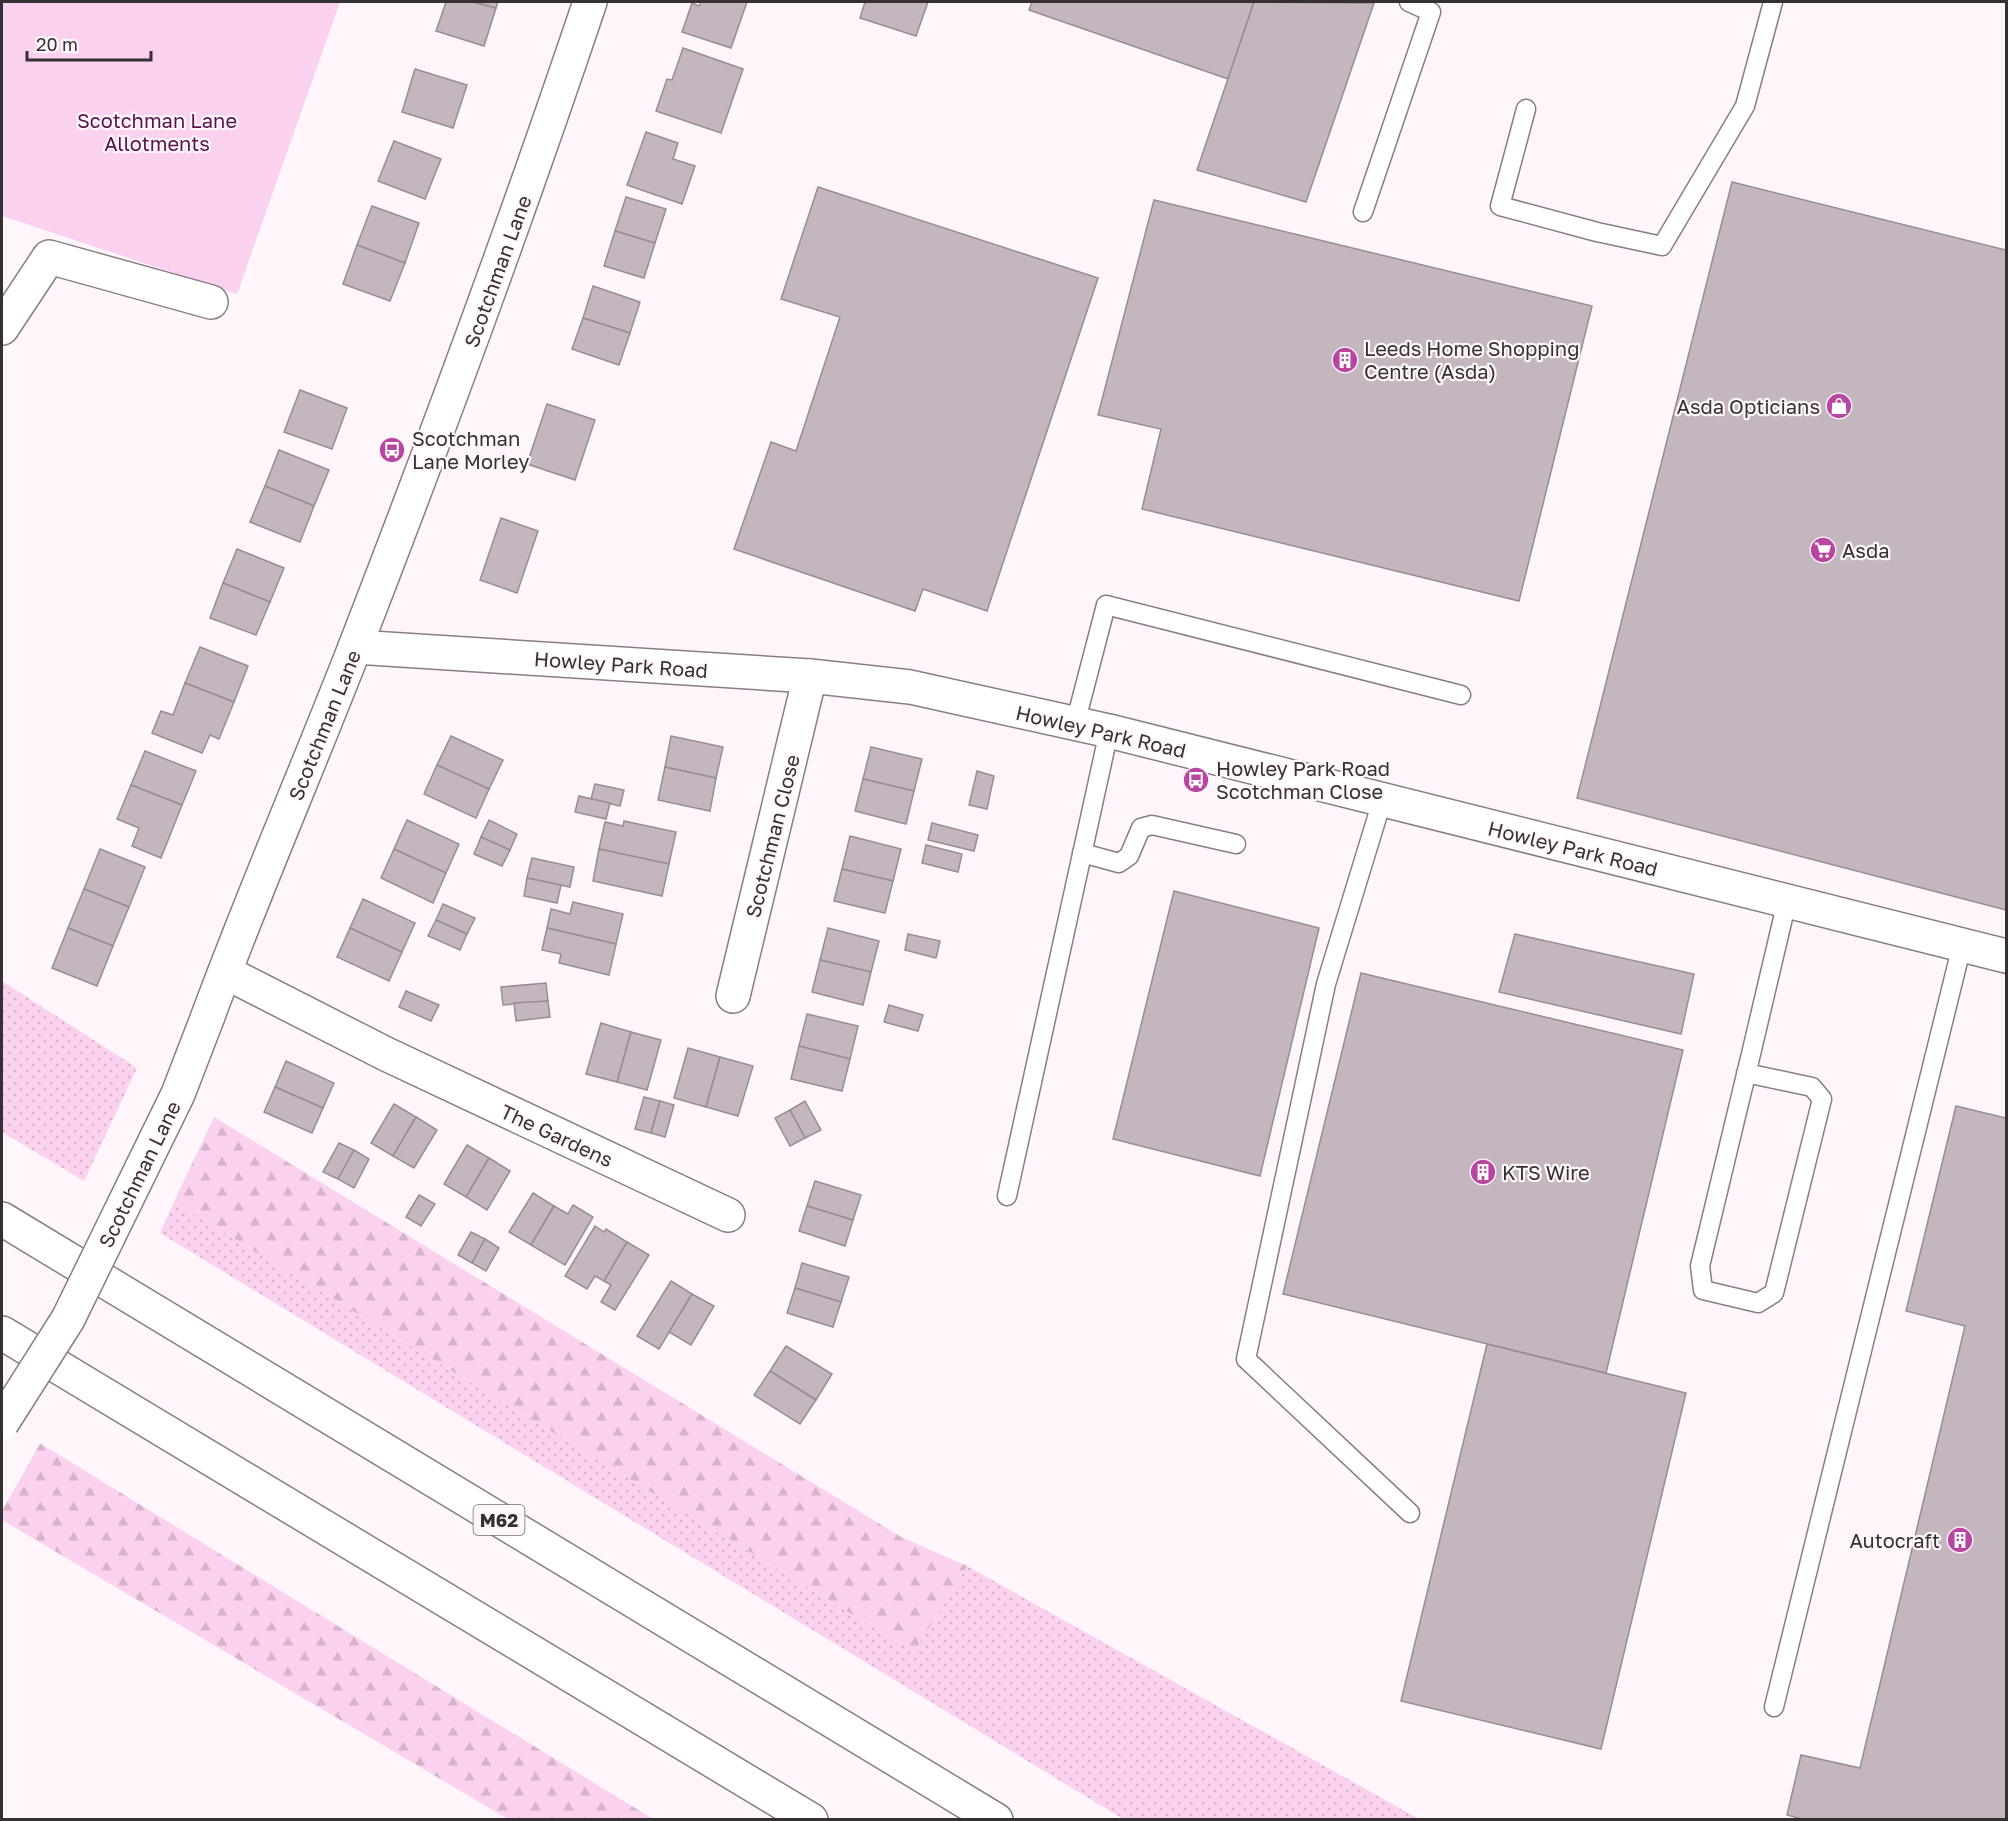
<svg xmlns="http://www.w3.org/2000/svg" width="2008" height="1821" viewBox="0 0 2008 1821" font-family="'Golos Text',sans-serif">
	<defs>
		<pattern id="grass-dots" width="8" height="8" patternUnits="userSpaceOnUse" patternTransform="scale(1.5)"><rect width="8" height="8" fill="#fad1ee"/><path d="M2 2h.1M6 6h.1" fill="none" stroke="#d7b4cd" stroke-width="1.8" stroke-linecap="round"/></pattern>
		<pattern id="forest-firs" width="22" height="20" patternUnits="userSpaceOnUse" patternTransform="scale(1.5)"><rect width="22" height="20" fill="#fad1ee"/><path d="M5 1l3.5 6h-7zM16 11l3.5 6h-7z" fill="#d7b4cd"/></pattern>
	</defs>
	<rect width="100%" height="100%" fill="#fef6fb"/>
	<g fill="url(#grass-dots)">
		<path d="M2 981 137 1068 84 1181 2 1132Z"/>
		<path d="M174 1202 914 1652 967 1566 1419 1819H1123L160 1233Z"/>
	</g>
	<g fill="url(#forest-firs)">
		<path d="M214 1117 901 1537 967 1566 914 1652 174 1202Z"/>
		<path d="M40 1444H41L653 1819H508L2 1520V1511Z"/>
	</g>
	<path fill="#fad1ee" d="M2 2H340L237 294 2 216Z"/>
	<g fill="#c3b6bf" stroke="#998c95" stroke-width="1.5">
		<path d="M446 2H474L496 8 484 46 436 31Z"/>
		<path d="M474 2H498L496 8Z"/>
		<path d="M701 2H747L731 48 682 32 692 3 699 6Z"/>
		<path d="M865 2H928L916 36 860 18Z"/>
		<path d="M1032 2H1254L1228 79 1029 10Z"/>
		<path d="M1254 2 1374 3 1306 202 1197 170Z"/>
		<path d="M683 48 743 69 721 133 656 111 667 79 672 80Z"/>
		<path d="M415 69 467 85 453 128 402 112Z"/>
		<path d="M646 132 678 143 673 159 695 166 682 204 627 185Z"/>
		<path d="M394 141 441 159 425 199 378 181Z"/>
		<path d="M1732 182 2006 250V910L1577 798Z"/>
		<path d="M818 187 1098 278 987 611 923 589 915 611 734 549 771 442 796 451 840 317 781 299Z"/>
		<path d="M626 197 666 209 655 243 615 231Z"/>
		<path d="M1154 200 1592 306 1519 601 1142 509 1161 429 1098 415Z"/>
		<path d="M372 206 419 223 405 263 357 245Z"/>
		<path d="M615 231 655 243 644 278 604 266Z"/>
		<path d="M357 245 405 263 390 301 343 284Z"/>
		<path d="M593 286 640 302 630 333 583 318Z"/>
		<path d="M583 318 630 333 619 365 572 349Z"/>
		<path d="M300 390 347 408 332 449 284 432Z"/>
		<path d="M547 404 595 420 575 480 527 464Z"/>
		<path d="M279 450 329 470 314 506 265 486Z"/>
		<path d="M265 486 314 506 300 542 250 522Z"/>
		<path d="M501 518 538 531 517 593 480 580Z"/>
		<path d="M237 549 284 568 270 602 223 583Z"/>
		<path d="M223 583 270 602 256 635 210 618Z"/>
		<path d="M200 647 248 666 234 702 185 683Z"/>
		<path d="M185 683 234 702 219 739 210 735 202 753 152 733 161 711 173 715Z"/>
		<path d="M451 736 503 760 489 789 437 765Z"/>
		<path d="M671 736 723 747 716 778 665 767Z"/>
		<path d="M871 747 922 759 914 791 863 779Z"/>
		<path d="M145 751 196 771 182 805 131 785Z"/>
		<path d="M437 765 489 789 476 818 424 794Z"/>
		<path d="M665 767 716 778 710 811 658 800Z"/>
		<path d="M977 771 994 776 987 809 969 805Z"/>
		<path d="M863 779 914 791 906 824 855 811Z"/>
		<path d="M595 784 624 790 620 806 591 799Z"/>
		<path d="M131 785 182 805 161 858 132 846 139 828 117 819Z"/>
		<path d="M579 796 610 803 606 819 575 812Z"/>
		<path d="M407 820 459 844 446 873 394 849Z"/>
		<path d="M489 820 517 834 510 850 481 837Z"/>
		<path d="M624 821 676 832 669 864 599 849 605 822 623 826Z"/>
		<path d="M932 823 978 835 974 851 928 840Z"/>
		<path d="M850 836 901 849 893 881 842 869Z"/>
		<path d="M481 837 510 850 502 866 474 854Z"/>
		<path d="M926 845 962 854 958 872 922 863Z"/>
		<path d="M100 849 145 867 129 907 84 889Z"/>
		<path d="M394 849 446 873 433 903 381 878Z"/>
		<path d="M599 849 669 864 662 896 593 881Z"/>
		<path d="M532 858 574 867 570 887 527 878Z"/>
		<path d="M842 869 893 881 885 913 834 901Z"/>
		<path d="M527 878 561 885 557 903 524 896Z"/>
		<path d="M84 889 129 907 113 946 68 928Z"/>
		<path d="M1174 891 1319 928 1260 1176 1113 1139Z"/>
		<path d="M363 899 415 923 402 952 350 928Z"/>
		<path d="M573 902 623 914 616 944 547 928 551 909 570 914Z"/>
		<path d="M443 904 475 918 467 934 436 920Z"/>
		<path d="M436 920 467 934 460 950 428 936Z"/>
		<path d="M68 928 113 946 97 986 52 968Z"/>
		<path d="M350 928 402 952 389 981 337 957Z"/>
		<path d="M547 928 616 944 609 975 559 963 561 954 542 950Z"/>
		<path d="M828 928 879 941 871 972 820 960Z"/>
		<path d="M908 934 940 941 936 958 905 950Z"/>
		<path d="M1515 934 1694 974 1681 1034 1499 992Z"/>
		<path d="M820 960 871 972 863 1005 812 992Z"/>
		<path d="M1361 973 1683 1050 1606 1373 1283 1294Z"/>
		<path d="M546 983 548 1001 503 1005 501 987Z"/>
		<path d="M406 991 439 1005 431 1021 399 1007Z"/>
		<path d="M548 1001 550 1017 516 1021 514 1003Z"/>
		<path d="M889 1005 923 1015 918 1031 884 1022Z"/>
		<path d="M807 1014 858 1026 850 1059 799 1046Z"/>
		<path d="M601 1023 631 1032 617 1082 586 1074Z"/>
		<path d="M631 1032 661 1040 647 1090 617 1082Z"/>
		<path d="M799 1046 850 1059 842 1091 791 1079Z"/>
		<path d="M688 1048 720 1057 706 1107 674 1098Z"/>
		<path d="M720 1057 753 1066 738 1116 706 1107Z"/>
		<path d="M286 1061 334 1083 323 1108 275 1087Z"/>
		<path d="M275 1087 323 1108 312 1133 264 1112Z"/>
		<path d="M644 1097 660 1101 651 1133 635 1129Z"/>
		<path d="M660 1101 674 1105 665 1137 651 1133Z"/>
		<path d="M805 1101 821 1130 805 1138 790 1110Z"/>
		<path d="M394 1104 416 1117 393 1156 371 1143Z"/>
		<path d="M1956 1106 2006 1118V1820H1806L1787 1815 1801 1755 1860 1768 1965 1326 1906 1311Z"/>
		<path d="M790 1110 805 1138 790 1146 775 1118Z"/>
		<path d="M416 1117 437 1130 414 1168 393 1156Z"/>
		<path d="M339 1143 354 1150 338 1179 323 1172Z"/>
		<path d="M467 1145 489 1158 466 1197 444 1184Z"/>
		<path d="M354 1150 369 1159 354 1188 338 1179Z"/>
		<path d="M489 1158 510 1171 487 1210 466 1197Z"/>
		<path d="M815 1181 861 1195 853 1220 807 1206Z"/>
		<path d="M533 1193 554 1206 531 1245 509 1232Z"/>
		<path d="M419 1195 435 1204 421 1226 406 1217Z"/>
		<path d="M573 1205 593 1217 565 1265 531 1245 554 1206 568 1214Z"/>
		<path d="M807 1206 853 1220 845 1246 799 1231Z"/>
		<path d="M595 1226 604 1232 606 1229 627 1242 604 1281 595 1276 587 1289 565 1276Z"/>
		<path d="M471 1232 485 1239 472 1263 458 1255Z"/>
		<path d="M485 1239 499 1248 486 1271 472 1263Z"/>
		<path d="M627 1242 649 1255 615 1310 601 1302 611 1285 604 1281Z"/>
		<path d="M802 1263 849 1277 841 1302 795 1288Z"/>
		<path d="M671 1281 692 1294 659 1349 637 1336Z"/>
		<path d="M795 1288 841 1302 833 1327 787 1313Z"/>
		<path d="M692 1294 714 1306 691 1345 669 1332Z"/>
		<path d="M1487 1344 1686 1393 1601 1749 1401 1701Z"/>
		<path d="M786 1346 832 1374 816 1400 770 1371Z"/>
		<path d="M770 1371 816 1400 800 1424 754 1395Z"/>
	</g>
	<g fill="none" stroke-linecap="round" stroke-linejoin="round">
		<g stroke="#897d85" stroke-width="21">
			<g id="service">
				<path d="M1526 109 1500 206 1597 232 1662 246 1745 106 1773 2"/>
				<path d="M1363 212 1431 12 1409 2"/>
				<path d="M1075 724 1106 605 1461 695"/>
				<path d="M1382 801 1326 984 1246 1359 1410 1513"/>
				<path d="M1082 853 1119 863 1129 856 1141 828 1152 825 1236 844"/>
				<path d="M1746 1073 1812 1087 1822 1099 1774 1293 1758 1303 1703 1290 1700 1266C1729 1144 1759 1023 1787 901"/>
				<path d="M1007 1196 1109 731"/>
				<path d="M1774 1707 1962 945"/>
			</g>
		</g>
		<g stroke="#897d85" stroke-width="36">
			<g id="minor">
				<path d="M2 328 49 257 211 302"/>
				<path d="M225 972 386 1054 728 1215"/>
				<path d="M733 996 810 676"/>
			</g>
		</g>
		<g stroke="#897d85" stroke-width="36">
			<path id="tertiary" d="M355 647 810 676 910 687 1109 731 2006 956"/>
		</g>
		<g stroke="#897d85" stroke-width="36">
			<path id="secondary" d="M208 1016C254 892 307 770 355 647 438 433 517 219 590 2"/>
		</g>
		<g stroke="#897d85" stroke-width="36">
			<g id="motorway">
				<path d="M2 1219 996 1820"/>
				<path d="M2 1333 811 1820"/>
			</g>
		</g>
		<use href="#service" stroke="#fff" stroke-width="18"/>
		<use href="#minor" stroke="#fff" stroke-width="33"/>
		<use href="#tertiary" stroke="#fff" stroke-width="33"/>
		<use href="#secondary" stroke="#fff" stroke-width="33"/>
		<use href="#motorway" stroke="#fff" stroke-width="33"/>
		<g stroke="#897d85" stroke-width="36" stroke-linecap="butt">
			<path id="secondary-bridge" d="M2 1423 68 1319 178 1094 208 1016"/>
		</g>
		<use href="#secondary-bridge" stroke="#fff" stroke-width="33"/>
	</g>
	<defs>
		<g id="building-disc" transform="scale(1.35)"><circle r="9.5" fill="#b846a0" stroke="#fef6fb"/><path d="M-4-6H4V6H1V3H-1V6H-4ZM-2.5-4.3h1.7v1.8h-1.7ZM.8-4.3h1.7v1.8H.8ZM-2.5-1h1.7V.8h-1.7ZM.8-1h1.7V.8H.8Z" fill="#fff"/></g>
		<g id="shop-disc" transform="scale(1.35)"><circle r="9.5" fill="#b846a0" stroke="#fef6fb"/><path d="M-5-2.5h2.3a2.7 3.5 0 0 1 5.4 0H5L5.5 6h-11ZM-1.5-2.5h3a1.5 2.3 0 0 0-3 0Z" fill="#fff"/></g>
		<g id="bus-disc" transform="scale(1.35)"><circle r="9.5" fill="#b846a0" stroke="#fef6fb"/><path d="M-5-6H5V4H4V6H2V4H-2V6H-4V4H-5ZM-3.5-4V0h7V-4ZM-3.5 1.2v1.5H-2V1.2ZM2 1.2v1.5H3.5V1.2Z" fill="#fff"/></g>
		<g id="supermarket-disc" transform="scale(1.35)"><circle r="9.5" fill="#b846a0" stroke="#fef6fb"/><path d="M-6-5.5h2.5l.6 2H6L4.5 2H-2.5L-4.4-4H-6ZM-1.5 3.2a1.3 1.3 0 1 0 .1 0ZM3 3.2a1.3 1.3 0 1 0 .1 0Z" fill="#fff"/></g>
	</defs>
	<g fill-rule="evenodd">
		<use href="#building-disc" x="1345" y="360"/>
		<use href="#shop-disc" x="1839" y="406"/>
		<use href="#bus-disc" x="392" y="450"/>
		<use href="#supermarket-disc" x="1823" y="550"/>
		<use href="#bus-disc" x="1196" y="780"/>
		<use href="#building-disc" x="1483" y="1172"/>
		<use href="#building-disc" x="1960" y="1540"/>
	</g>
	<g text-anchor="middle" dominant-baseline="central" stroke-width="4.5" stroke-linejoin="round" paint-order="stroke">
		<rect fill="#fef6fb" stroke="#716b70" stroke-width="1.5" x="473.5" y="1505" width="51" height="30" rx="4.5"/>
		<g font-size="18" font-weight="bold" fill="#353034">
			<text x="499" y="1520">M62</text>
		</g>
		<g font-size="20" fill="#59124b" stroke="#fef6fb">
			<text x="157" y="120">Scotchman Lane<tspan x="157" dy="23">Allotments</tspan></text>
		</g>
		<g font-size="20" fill="#353034" stroke="#fef6fb">
			<text transform="translate(497 271) rotate(-70)">Scotchman Lane</text>
			<text transform="translate(621 664) rotate(4)">Howley Park Road</text>
			<text transform="translate(324 725) rotate(-68)">Scotchman Lane</text>
			<text transform="translate(1101 731) rotate(13)">Howley Park Road</text>
			<text transform="translate(772 836) rotate(-76)">Scotchman Close</text>
			<text transform="translate(1573 848) rotate(14)">Howley Park Road</text>
			<text transform="translate(557 1135) rotate(25)">The Gardens</text>
			<text transform="translate(139 1174) rotate(-64)">Scotchman Lane</text>
		</g>
		<g font-size="20" fill="#353034" stroke="#fef6fb" text-anchor="start">
			<text x="1364" y="348">Leeds Home Shopping<tspan x="1364" dy="23">Centre (Asda)</tspan></text>
			<text x="1820" y="406" text-anchor="end">Asda Opticians</text>
			<text x="412" y="438">Scotchman<tspan x="412" dy="23">Lane Morley</tspan></text>
			<text x="1842" y="550">Asda</text>
			<text x="1216" y="768">Howley Park Road<tspan x="1216" dy="23">Scotchman Close</tspan></text>
			<text x="1502" y="1172">KTS Wire</text>
			<text x="1940" y="1540" text-anchor="end">Autocraft</text>
		</g>
	</g>
	<rect width="2008" height="1821" fill="none" stroke="#353034" stroke-width="6"/>
	<path d="M27 51v9h124v-9" fill="none" stroke="#353034" stroke-width="3"/>
	<text x="36" y="51" font-size="18" fill="#353034" stroke="#fef6fb" stroke-width="4.5" paint-order="stroke">20 m</text>
</svg>
